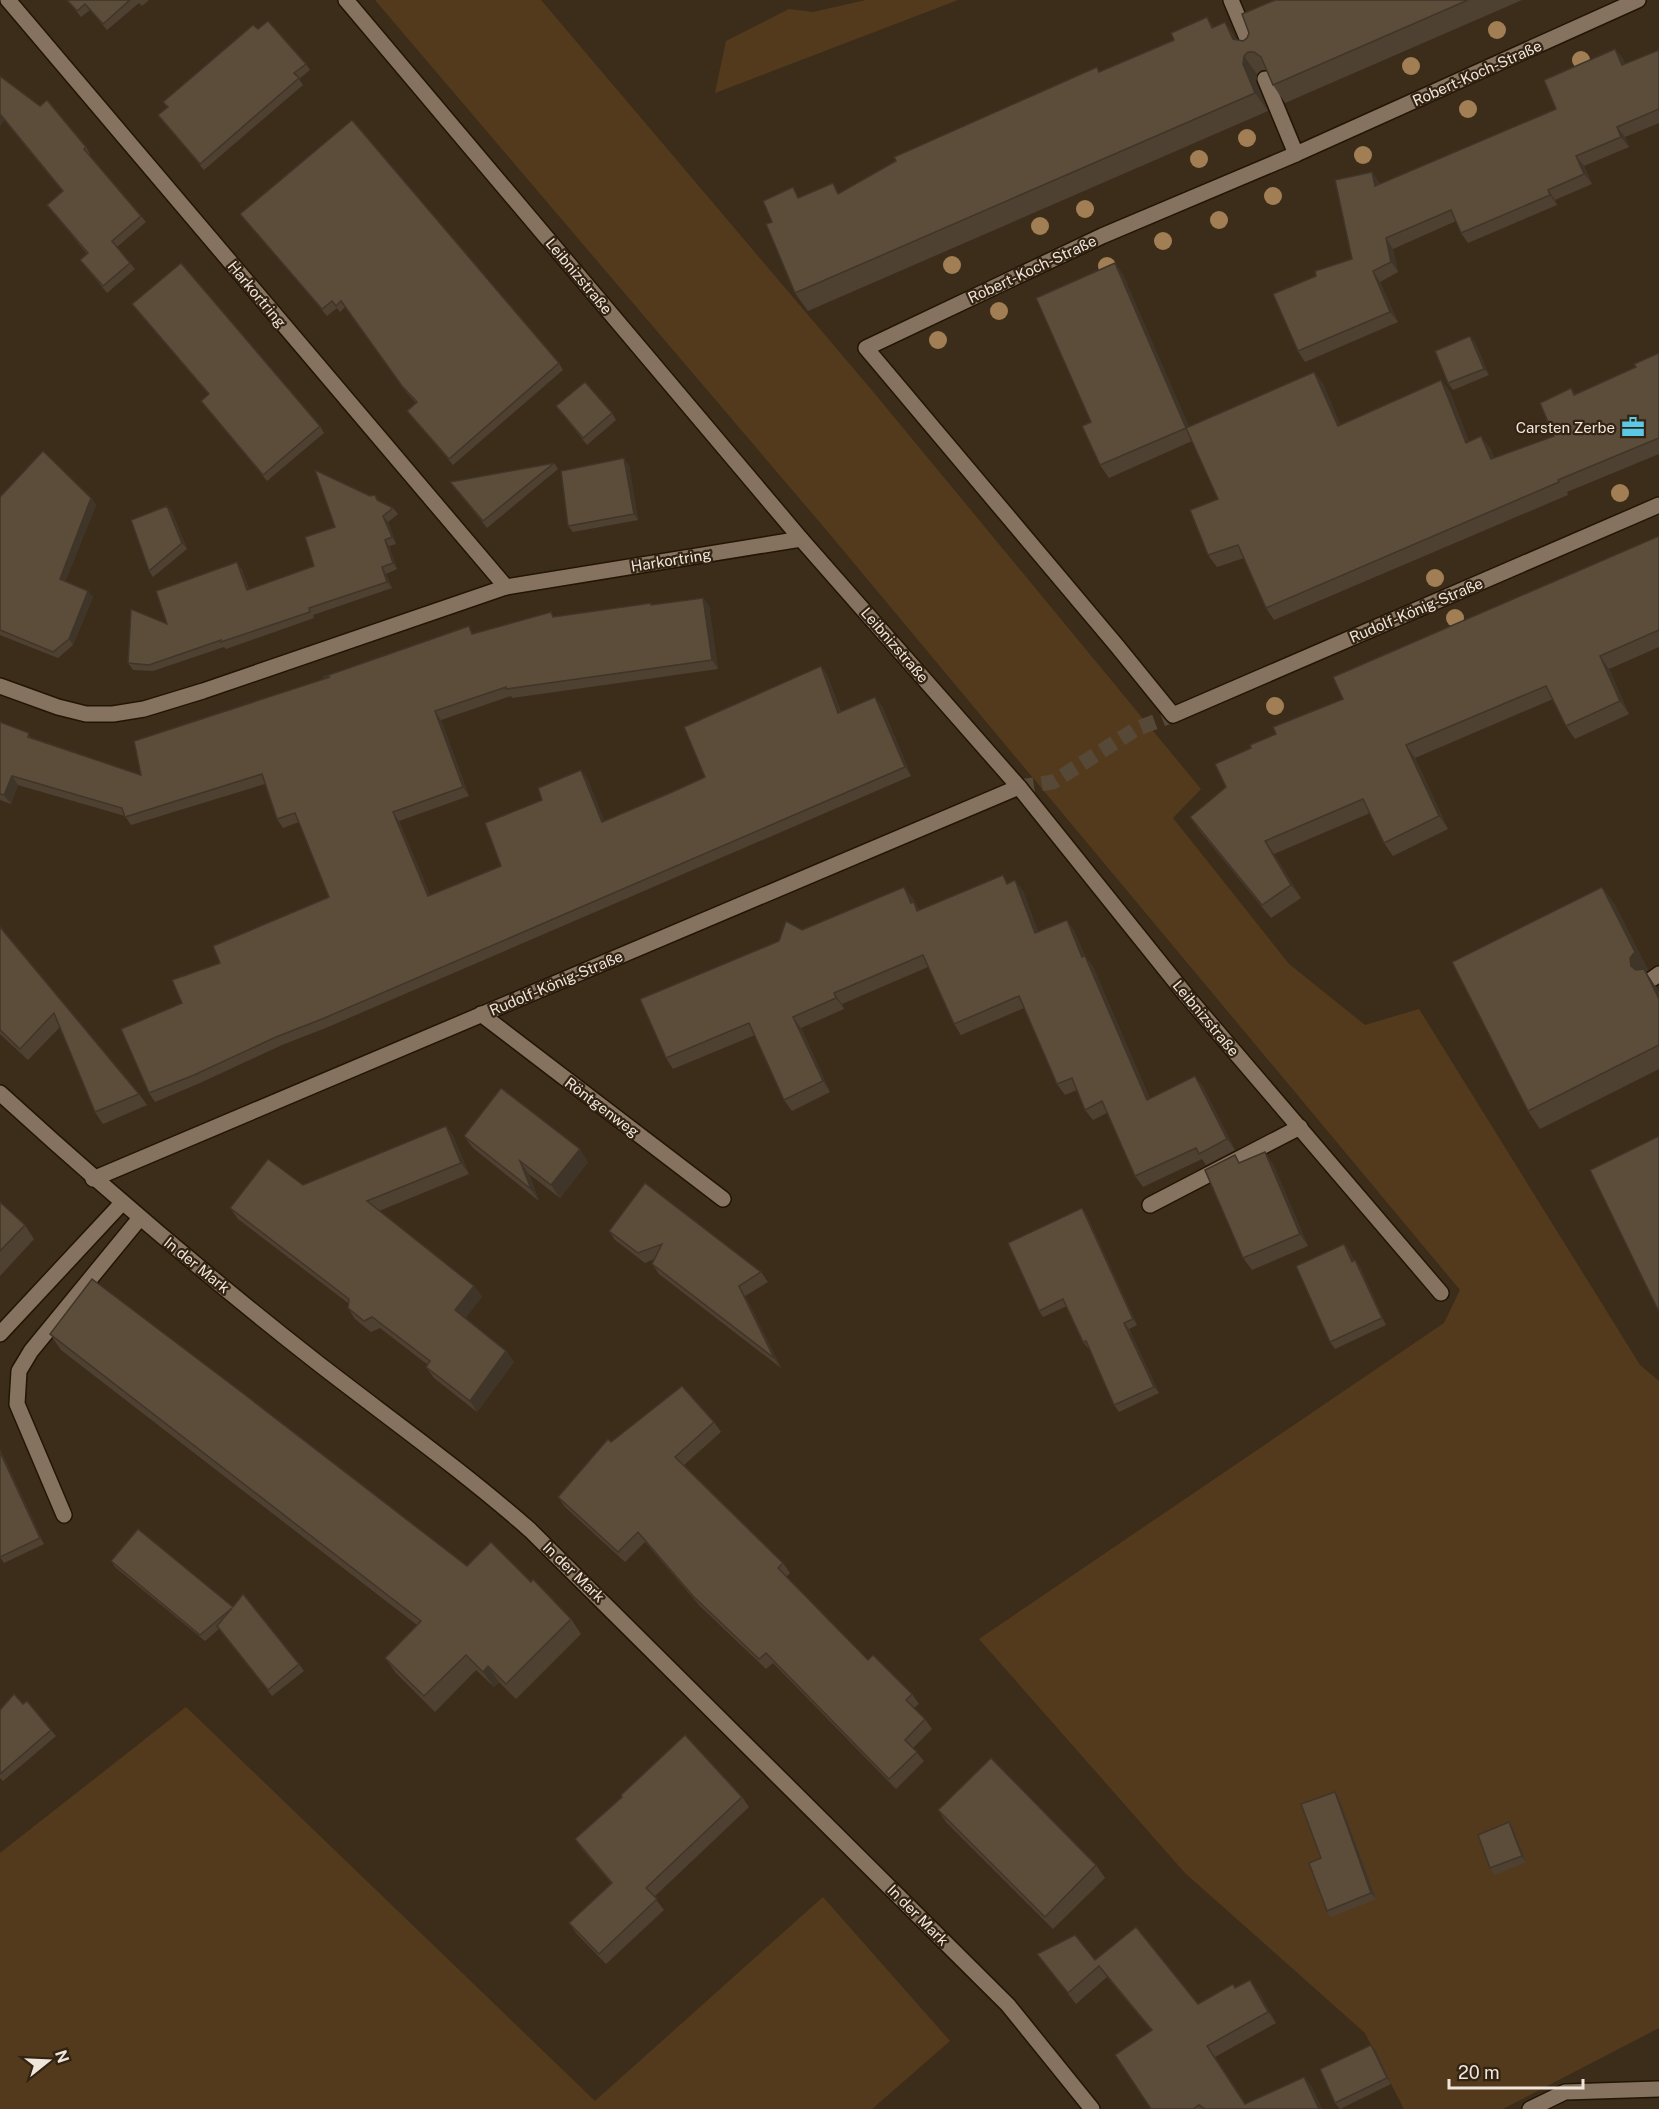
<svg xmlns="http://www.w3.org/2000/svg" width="1659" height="2109" viewBox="0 0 1659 2109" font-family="'Public Sans',sans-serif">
	<rect width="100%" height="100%" fill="#3c2d1b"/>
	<g fill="#543a1c">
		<path d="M375 0H541L875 394 1201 789 1173 818 1289 964 1365 1025 1419 1009 1640 1365 1659 1381V2028L1503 2109H1404L1365 2033 1185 1873 979 1639 1444 1323 1460 1290 828 532Z"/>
		<path d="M866 0H958L715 93 726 41 789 9 813 12Z"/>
		<path d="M186 1707 595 2101 823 1897 950 2041 872 2109H0V1853Z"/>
	</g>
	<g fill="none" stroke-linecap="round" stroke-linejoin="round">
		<path stroke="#574938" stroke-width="15" stroke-dasharray="15 8" stroke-linecap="butt" d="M1019 787 1053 782 1136 729 1173 715"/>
		<g stroke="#231504" stroke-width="18">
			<g id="minor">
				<path d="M8 0 506 587"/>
				<path d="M346 0 801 539 1019 787 1186 995 1441 1293"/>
				<path d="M1231 0 1252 50"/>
				<path d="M1638 0 1296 154 1102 236 866 348 1117 646 1173 715 1659 505"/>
				<path d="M1265 79 1296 154"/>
				<path d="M0 686 58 707 86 714H113L144 709 203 691 506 587 801 539"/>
				<path d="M1652 979 1659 974"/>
				<path d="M481 1014 723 1199"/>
				<path d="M0 1093C103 1187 209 1278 319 1364 390 1419 463 1471 530 1530L1008 2005 1092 2109"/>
				<path d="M93 1179 1019 787"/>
				<path d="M1150 1205 1300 1127"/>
				<path d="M0 1334 122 1203"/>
				<path d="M64 1515 17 1404 19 1371 31 1351 140 1218"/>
				<path d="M1530 2109 1565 2092 1659 2089"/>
			</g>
		</g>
		<use href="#minor" stroke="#857360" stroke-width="15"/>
	</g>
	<g fill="#a27e55">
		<circle cx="1497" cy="30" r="9"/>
		<circle cx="1581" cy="60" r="9"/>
		<circle cx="1411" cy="66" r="9"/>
		<circle cx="1468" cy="109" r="9"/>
		<circle cx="1247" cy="138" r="9"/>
		<circle cx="1363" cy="155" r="9"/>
		<circle cx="1199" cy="159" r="9"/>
		<circle cx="1273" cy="196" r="9"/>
		<circle cx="1085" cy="209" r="9"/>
		<circle cx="1219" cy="220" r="9"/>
		<circle cx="1040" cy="226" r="9"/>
		<circle cx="1163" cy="241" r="9"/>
		<circle cx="952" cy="265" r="9"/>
		<circle cx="1107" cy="266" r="9"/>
		<circle cx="999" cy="311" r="9"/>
		<circle cx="938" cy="340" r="9"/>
		<circle cx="1620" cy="493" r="9"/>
		<circle cx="1435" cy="578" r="9"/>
		<circle cx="1455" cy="618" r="9"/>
		<circle cx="1275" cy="706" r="9"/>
	</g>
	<g fill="#4f4132">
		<path d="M67 0H149L142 6 139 3 107 30 90 10 81 17Z"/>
		<path d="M1275 0H1522L1285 103 1273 85 1266 70H1261L1257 74 1256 82 1268 111 808 311 795 293 772 222 800 197 840 193 1100 71 1174 40 1207 17 1213 27 1237 40 1243 41 1247 38Z"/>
		<path d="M258 29 306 64 310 70 299 79 303 85 204 170 158 115 167 107 163 102Z"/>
		<path d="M1615 49 1623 59 1625 64 1659 50V123L1625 137 1629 147 1584 166 1592 184 1555 200 1557 205 1468 243 1461 233 1456 221 1393 249 1398 272 1380 282 1398 322 1305 362 1298 351 1316 276 1352 259 1372 172 1380 184 1556 109Z"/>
		<path d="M0 76 86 147 90 154 89 155 146 222 117 247 135 269 107 293 80 260 87 254 47 205 63 192 4 120 0 126Z"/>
		<path d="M240 214 559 363 563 370 453 465 407 411 416 403 406 392 345 307 340 312 337 308 327 316Z"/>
		<path d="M1115 263 1123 275 1189 427 1314 372 1323 384 1340 425 1441 380 1450 392 1469 442 1490 448 1494 458 1554 436 1571 388 1575 394 1636 367 1659 353V454L1567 492 1568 495 1274 620 1266 608 1244 558 1217 567 1208 555 1218 499 1192 441 1109 478 1100 465 1091 422Z"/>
		<path d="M132 304 320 426 324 433 267 481 201 401 209 395Z"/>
		<path d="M1475 342 1489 375 1453 390 1448 383Z"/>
		<path d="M556 406 612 413 616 420 587 445Z"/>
		<path d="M554 463 558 469 487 528 450 482Z"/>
		<path d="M629 465 638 520 573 532 568 526Z"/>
		<path d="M375 495 379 501 393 508 398 514 388 522 396 544 389 546 397 569 386 574 392 588 313 615 314 618 226 649 224 647 153 671 133 670 128 663 167 624 241 568 249 589 314 566 335 527 370 496Z"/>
		<path d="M0 497 91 498 96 505 65 582 93 597 73 645 58 658 0 635Z"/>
		<path d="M167 506 172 512 187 549 153 577 149 571Z"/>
		<path d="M1659 536V647L1609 669 1629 714 1575 739 1566 726 1553 699 1415 758 1448 829 1393 856 1384 843 1370 813 1274 854 1301 898 1271 918 1199 830 1190 817 1226 787 1251 748 1343 699Z"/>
		<path d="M703 598 709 606 718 669 512 698 511 696 441 720 469 796 399 821 430 895 501 866 542 800 587 778 604 821 705 777 821 666 827 675 841 712 882 706 911 776 328 1027 282 1045 200 1083 155 1102 149 1093 182 1003 220 963 329 897 299 822 283 828 277 819 265 784 131 825 125 816 18 785 11 804 0 800V722L33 738 141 775 325 679 323 677 474 633 555 617Z"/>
		<path d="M1009 883 1023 891 1038 932 1067 920 1074 931 1085 956 1093 967 1150 1099 1195 1076 1203 1087 1235 1150 1206 1165 1202 1159 1143 1187 1135 1176 1107 1113 1093 1120 1085 1110 1077 1090 1065 1095 1057 1084 1024 1008 961 1035 954 1024 928 967 842 1004 844 1009 801 1028 830 1092 792 1111 784 1100 755 1035 673 1069 666 1058 779 941 802 930 912 897 919 910Z"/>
		<path d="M1602 887 1615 905 1648 970 1646 972 1659 992V1069L1540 1129 1528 1111Z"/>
		<path d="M0 927 139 1094 147 1105 103 1124 95 1112 60 1027 28 1060 0 1034Z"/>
		<path d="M446 1126 453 1136 469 1174 379 1211 474 1286 482 1297 465 1318 506 1351 514 1362 477 1412 434 1378 426 1367 428 1365 380 1328 371 1332 355 1319 348 1308V1303L238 1219 230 1208 303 1185Z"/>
		<path d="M464 1136 588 1162 560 1198 529 1174 539 1201 473 1148Z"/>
		<path d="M1240 1162 1273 1164 1308 1246 1252 1270 1243 1258Z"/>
		<path d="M645 1183 761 1272 768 1282 745 1296 781 1368 659 1274 652 1264 654 1259 645 1263 615 1240 609 1231Z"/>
		<path d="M0 1202 25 1225 34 1239 0 1276Z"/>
		<path d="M1082 1208 1086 1214 1137 1325 1129 1329 1159 1393 1119 1412 1114 1405 1089 1348H1088L1083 1342 1067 1306 1043 1317 1039 1311Z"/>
		<path d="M1349 1250 1354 1261 1355 1260 1360 1267 1386 1325 1335 1349 1330 1342Z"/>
		<path d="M50 1334 467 1566 531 1582 571 1619 581 1634 516 1699 499 1682 494 1687 476 1670 435 1712 396 1673 385 1658 417 1625 61 1350Z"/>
		<path d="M714 1422 721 1432 684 1465 783 1563 790 1573 786 1577 868 1660 912 1694 919 1704 914 1708 925 1719 932 1729 913 1748 924 1761 896 1789 773 1663 766 1669 700 1606 645 1542 625 1562 565 1507 558 1497 611 1442Z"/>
		<path d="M0 1449 44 1544 4 1563 0 1557Z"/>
		<path d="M138 1529 299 1664 304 1671 272 1696 219 1629 205 1641 115 1567 111 1561Z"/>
		<path d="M23 1704 51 1730 56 1736 3 1781 0 1778V1710Z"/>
		<path d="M1335 1792 1339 1799 1376 1899 1331 1917 1327 1911 1321 1858Z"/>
		<path d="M742 1797 749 1807 654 1897 664 1910 606 1964 576 1933 569 1923 611 1883 582 1849 575 1839Z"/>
		<path d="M938 1810 1096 1865 1105 1878 1053 1929 946 1822Z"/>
		<path d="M1509 1822 1513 1829 1526 1862 1495 1875 1490 1868Z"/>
		<path d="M1037 1954 1095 1960 1198 2004 1236 1988 1258 1991 1276 2023 1215 2057 1246 2104 1304 2077 1312 2088 1322 2109H1151V2030L1107 1977 1076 2004Z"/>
		<path d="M1376 2051 1391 2084 1340 2109 1335 2103Z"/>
	</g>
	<g fill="#403529">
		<path d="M1225 22 1237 40 1246 57 1233 39Z"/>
		<path d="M1615 49 1623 59 1630 76 1622 65Z"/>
		<path d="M1244 56 1257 74 1256 82 1268 111 1255 93 1243 64Z"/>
		<path d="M0 114 4 120 0 126Z"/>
		<path d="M1617 127 1625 137 1629 147 1621 137Z"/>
		<path d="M1576 156 1584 166 1592 184 1584 174Z"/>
		<path d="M1372 172 1379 182 1382 196 1375 186Z"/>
		<path d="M1548 190 1555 200 1557 205 1550 195Z"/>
		<path d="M1386 238 1393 249 1398 272 1391 262Z"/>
		<path d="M1115 263 1123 275 1195 440 1186 428Z"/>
		<path d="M1373 271 1380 282 1398 322 1390 312Z"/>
		<path d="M1470 336 1475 342 1489 375 1484 369Z"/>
		<path d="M1314 372 1323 384 1346 438 1338 426Z"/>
		<path d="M1441 380 1450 392 1474 455 1466 443Z"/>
		<path d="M1481 436 1490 448 1500 472 1491 459Z"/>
		<path d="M624 458 629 465 638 520 634 514Z"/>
		<path d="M91 498 96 505 64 585 60 579Z"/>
		<path d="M167 506 172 512 187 549 182 543Z"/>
		<path d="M383 516 388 522 396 544 392 537Z"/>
		<path d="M385 540 389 546 397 569 393 563Z"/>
		<path d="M237 562 241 568 251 596 247 590Z"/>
		<path d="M382 567 386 574 392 588 387 582Z"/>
		<path d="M88 591 93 597 73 645 69 639Z"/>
		<path d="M703 598 709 606 718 669 712 660Z"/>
		<path d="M1600 656 1609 669 1629 714 1620 701Z"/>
		<path d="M821 666 827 675 844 722 838 713Z"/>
		<path d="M875 697 882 706 911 776 905 767Z"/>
		<path d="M435 711 441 720 469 796 463 787Z"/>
		<path d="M1406 745 1415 758 1448 829 1439 816Z"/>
		<path d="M581 770 587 778 608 830 602 822Z"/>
		<path d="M12 776 18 785 11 804 4 795Z"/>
		<path d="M393 812 399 821 434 904 428 896Z"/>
		<path d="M1265 841 1274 854 1301 898 1291 885Z"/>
		<path d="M1015 880 1023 891 1043 944 1035 933Z"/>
		<path d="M904 887 912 897 916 908 914 902 922 913 925 921 911 903Z"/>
		<path d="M1602 887 1615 905 1648 970 1646 972 1659 992V999L1643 976 1631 966Z"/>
		<path d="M1067 920 1074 931 1090 968 1082 957Z"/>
		<path d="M1085 956 1093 967 1155 1111 1147 1100Z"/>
		<path d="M834 993 842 1004 844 1009 836 998Z"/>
		<path d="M793 1017 801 1028 830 1092 823 1081Z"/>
		<path d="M1195 1076 1203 1087 1235 1150 1227 1139Z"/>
		<path d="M446 1126 453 1136 469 1174 461 1163Z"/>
		<path d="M580 1149 588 1162 560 1198 551 1185Z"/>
		<path d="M1265 1152 1273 1164 1308 1246 1300 1234Z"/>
		<path d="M520 1161 529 1174 539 1201 531 1189Z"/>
		<path d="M1082 1208 1086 1214 1137 1325 1133 1319Z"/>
		<path d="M1344 1244 1349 1250 1357 1268 1352 1262Z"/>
		<path d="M1355 1260 1360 1267 1386 1325 1382 1318Z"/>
		<path d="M474 1286 482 1297 463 1321 455 1310Z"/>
		<path d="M739 1286 745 1296 781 1368 774 1358Z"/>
		<path d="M1124 1323 1129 1329 1159 1393 1154 1387Z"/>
		<path d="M506 1351 514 1362 477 1412 470 1401Z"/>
		<path d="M0 1449 44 1544 40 1538 0 1452Z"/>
		<path d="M488 1666 499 1682 494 1687 483 1672Z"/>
		<path d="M1335 1792 1339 1799 1376 1899 1371 1893Z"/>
		<path d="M1509 1822 1513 1829 1526 1862 1522 1856Z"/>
		<path d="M1250 1980 1258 1991 1276 2023 1268 2012Z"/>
		<path d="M1371 2045 1376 2051 1391 2084 1387 2078Z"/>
		<path d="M1304 2077 1312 2088 1322 2109H1319Z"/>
	</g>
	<g fill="#5c4c3a" stroke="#403529" stroke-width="1.5">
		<path d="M67 0H130L103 24 85 4 77 11Z"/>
		<path d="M1275 0H1468L1273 85 1261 57 1254 52H1248L1244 56 1243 64 1255 93 795 293 766 224 772 222 763 201 793 187 798 198 833 183 838 194 896 161 894 157 1097 67 1099 72 1174 40 1171 33 1207 17 1212 28 1225 22 1233 39 1243 41 1247 38 1249 33 1242 14Z"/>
		<path d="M268 21 306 64 294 73 299 78 200 164 158 115 168 107 163 102 253 25 258 29Z"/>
		<path d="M1615 49 1622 65 1659 50V109L1617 127 1621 137 1576 156 1584 174 1548 190 1550 195 1461 233 1451 210 1386 238 1391 262 1373 271 1390 312 1298 351 1273 294 1316 276 1315 271 1352 259 1335 180 1372 172 1375 186 1556 109 1544 80Z"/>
		<path d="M0 76 40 106 47 100 86 147 84 149 141 216 112 241 130 263 103 286 80 260 88 253 47 205 63 191 0 114Z"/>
		<path d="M352 120 559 363 449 459 407 411 417 402 402 386 341 301 336 306 332 301 322 309 240 214Z"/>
		<path d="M181 263 320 426 263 475 201 401 209 394 132 304Z"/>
		<path d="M1115 263 1186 428 1314 372 1338 426 1441 380 1466 443 1481 436 1491 459 1554 436 1540 403 1571 388 1574 395 1636 367 1634 364 1659 353V438L1558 480 1559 482 1266 608 1238 545 1208 555 1190 510 1218 499 1186 428 1100 465 1082 426 1091 422 1036 298Z"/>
		<path d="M1470 336 1484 369 1448 383 1435 351Z"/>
		<path d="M585 382 612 413 583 438 556 406Z"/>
		<path d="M43 451 91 498 60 579 88 591 69 639 53 652 0 630V497Z"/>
		<path d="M624 458 634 514 568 526 561 471Z"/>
		<path d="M554 463 483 521 450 482Z"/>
		<path d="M315 470 370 496 375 495 377 500 393 508 383 516 392 537 385 540 393 563 382 567 387 582 309 608 310 612 221 642V640L149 665 128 663 131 609 167 624 156 591 237 562 247 590 314 566 305 537 335 527Z"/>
		<path d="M167 506 182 543 149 571 131 520Z"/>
		<path d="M1659 536V630L1600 656 1620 701 1566 726 1546 686 1406 745 1439 816 1384 843 1363 799 1265 841 1291 885 1262 905 1190 817 1226 787 1215 764 1251 748 1250 745 1276 734 1273 727 1343 699 1333 677Z"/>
		<path d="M703 598 712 660 506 689V687L435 711 463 787 393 812 428 896 501 866 485 823 542 800 538 788 581 770 602 822 670 793 705 777 684 727 821 666 838 713 875 697 905 767 322 1019 276 1037 194 1075 149 1093 121 1029 182 1003 172 980 220 963 213 946 329 897 295 813 277 819 262 774 125 817 122 808 12 776 4 795 0 794V722L29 733 28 737 141 775 134 741 330 677H323L469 626 472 634 551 612 553 617 651 603V605Z"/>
		<path d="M1003 875 1007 884 1015 880 1035 933 1067 920 1082 957 1085 956 1147 1100 1195 1076 1227 1139 1199 1154 1196 1148 1135 1176 1102 1101 1085 1110 1072 1078 1057 1084 1019 996 954 1024 923 955 834 993 836 998 793 1017 823 1081 784 1100 749 1023 666 1058 640 999 779 941 786 921 802 930 904 887 911 903 914 902 917 911Z"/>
		<path d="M1602 887 1635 952 1630 958 1631 966 1636 970 1644 969 1659 999V1045L1528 1111 1452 962Z"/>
		<path d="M0 927 139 1094 95 1112 54 1013 20 1049 0 1030Z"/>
		<path d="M501 1088 580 1149 551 1185 520 1161 531 1189 464 1136Z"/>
		<path d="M446 1126 461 1163 367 1201 474 1286 455 1310 506 1351 470 1401 426 1367 430 1361 372 1317 364 1321 348 1308 349 1299 230 1208 268 1159 303 1185Z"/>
		<path d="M1659 1136V1312L1590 1170Z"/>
		<path d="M1265 1152 1300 1234 1243 1258 1205 1170 1235 1155 1239 1163Z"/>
		<path d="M645 1183 761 1272 739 1286 774 1358 652 1264 662 1244 638 1253 609 1231Z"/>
		<path d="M0 1202 25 1225 0 1251Z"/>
		<path d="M1082 1208 1133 1319 1124 1323 1154 1387 1114 1405 1086 1341 1083 1342 1063 1299 1039 1311 1008 1243Z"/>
		<path d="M1344 1244 1352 1262 1355 1260 1382 1318 1330 1342 1296 1266Z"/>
		<path d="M92 1279 244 1394 467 1566 491 1542 531 1582 533 1579 571 1619 506 1684 488 1666 483 1672 466 1655 424 1696 385 1658 421 1621 50 1334Z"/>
		<path d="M682 1386 714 1422 675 1457 783 1563 778 1568 868 1660 873 1655 912 1694 906 1700 925 1719 905 1740 917 1752 889 1779 766 1653 759 1659 693 1596 638 1532 618 1552 558 1497 608 1439 611 1442Z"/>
		<path d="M0 1452 40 1538 0 1557Z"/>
		<path d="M138 1529 233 1607 243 1594 299 1664 268 1690 217 1626 232 1608 200 1635 111 1561Z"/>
		<path d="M14 1694 23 1704 27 1701 51 1730 0 1774V1710Z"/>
		<path d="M685 1735 742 1797 646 1888 657 1899 599 1954 569 1923 612 1883 575 1839 622 1797 621 1795Z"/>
		<path d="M991 1758 1096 1865 1045 1917 938 1810Z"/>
		<path d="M1335 1792 1371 1893 1327 1911 1309 1863 1321 1858 1301 1804Z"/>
		<path d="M1509 1822 1522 1856 1490 1868 1478 1835Z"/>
		<path d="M1136 1927 1198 2004 1233 1984 1235 1988 1250 1980 1268 2012 1207 2046 1245 2104 1304 2077 1319 2109H1205L1199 2105 1193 2109H1151L1115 2055 1152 2030 1099 1966 1068 1993 1037 1954 1075 1935 1095 1960Z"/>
		<path d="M1371 2045 1387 2078 1335 2103 1320 2069Z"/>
	</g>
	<defs>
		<g id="office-bare" transform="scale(1.8)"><path d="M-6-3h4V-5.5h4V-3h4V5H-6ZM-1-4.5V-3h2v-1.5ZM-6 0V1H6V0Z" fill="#5bc8e6" stroke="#322312" stroke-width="2.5" paint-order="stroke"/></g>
	</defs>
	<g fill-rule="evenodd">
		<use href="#office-bare" x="1633" y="427"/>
	</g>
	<g text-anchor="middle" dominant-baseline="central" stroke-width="4.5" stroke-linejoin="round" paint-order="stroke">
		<g font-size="15" fill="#efe5db" stroke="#322312">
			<text transform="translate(1477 73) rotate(-24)">Robert-Koch-Straße</text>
			<text transform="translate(1032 269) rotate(-25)">Robert-Koch-Straße</text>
			<text transform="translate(579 276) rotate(50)">Leibnizstraße</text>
			<text transform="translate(257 294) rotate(50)">Harkortring</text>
			<text transform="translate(671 560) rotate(-9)">Harkortring</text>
			<text transform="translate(1416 610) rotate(-23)">Rudolf-König-Straße</text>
			<text transform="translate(895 645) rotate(49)">Leibnizstraße</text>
			<text transform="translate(556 983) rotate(-23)">Rudolf-König-Straße</text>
			<text transform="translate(1206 1018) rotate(50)">Leibnizstraße</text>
			<text transform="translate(602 1107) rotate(37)">Röntgenweg</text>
			<text transform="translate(197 1265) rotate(39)">In der Mark</text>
			<text transform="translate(574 1572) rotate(44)">In der Mark</text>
			<text transform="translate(918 1915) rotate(45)">In der Mark</text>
		</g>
		<g font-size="15" fill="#efe5db" stroke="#322312" text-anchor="end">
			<text x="1615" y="427">Carsten Zerbe</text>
		</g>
	</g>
	<g transform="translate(48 2061) rotate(72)" stroke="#322312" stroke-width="4.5" paint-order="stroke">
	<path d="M0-4.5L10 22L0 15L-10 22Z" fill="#efe5db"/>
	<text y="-9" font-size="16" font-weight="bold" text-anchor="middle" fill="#efe5db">N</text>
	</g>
	<path d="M1449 2079v9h134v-9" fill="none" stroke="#efe5db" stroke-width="3"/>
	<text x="1458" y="2079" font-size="18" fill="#efe5db" stroke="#322312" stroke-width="4.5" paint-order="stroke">20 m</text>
</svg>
